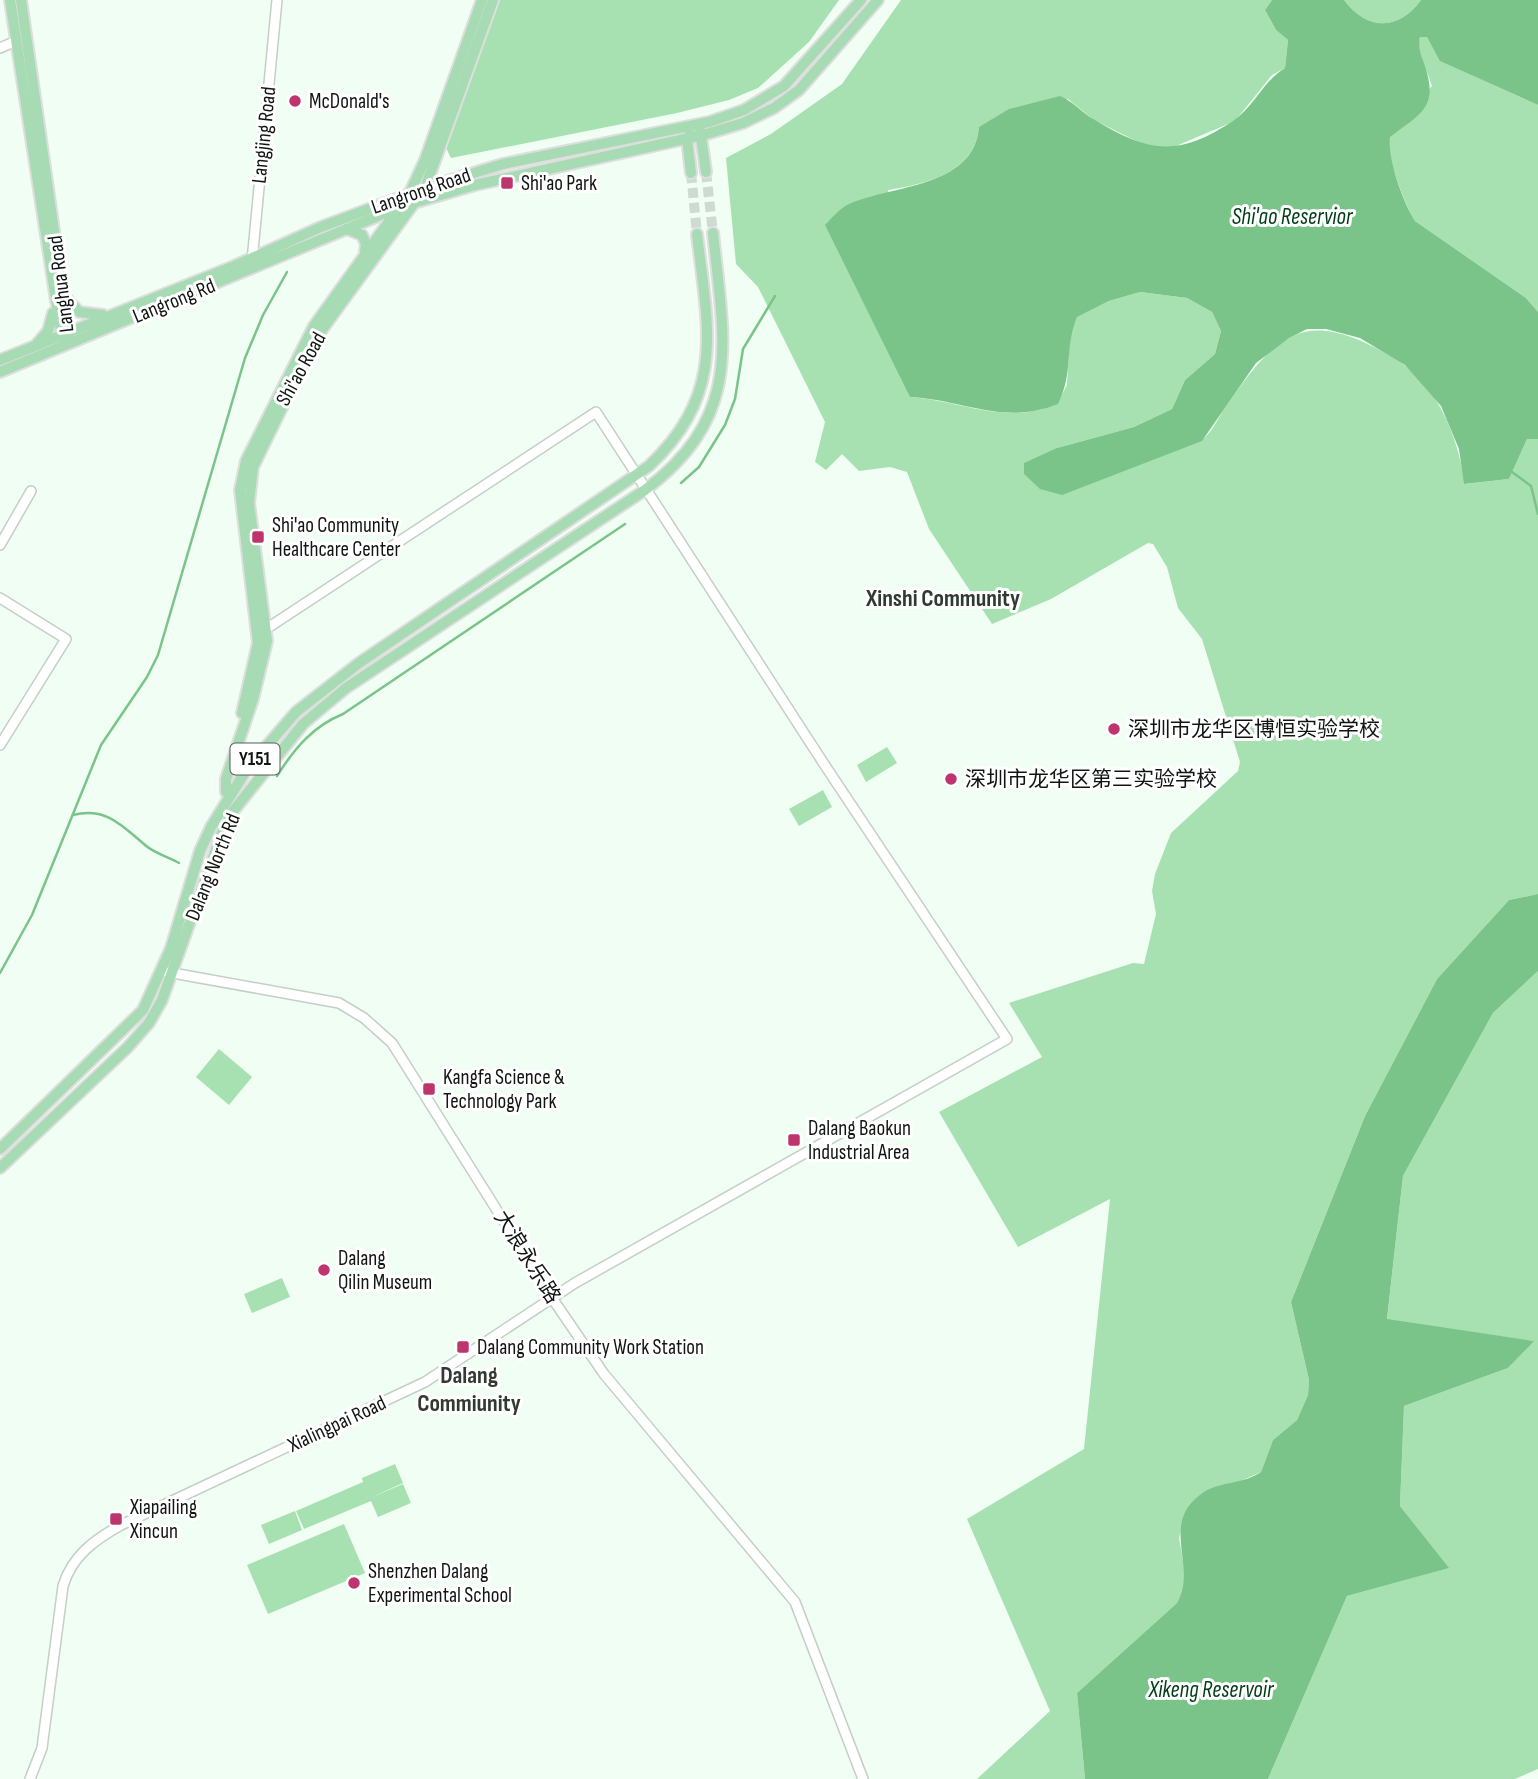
<svg xmlns="http://www.w3.org/2000/svg" width="1538" height="1779" viewBox="0 0 1538 1779" font-family="'Sofia Sans Condensed','Noto Sans SC',sans-serif">
	<rect width="100%" height="100%" fill="#f1fef3"/>
	<g fill="#a7e1b2">
		<path d="M499 0H839L809 42 758 88 729 100 677 113 451 158 446 148Z"/>
		<path d="M901 0H1272L1265 10 1276 30 1288 40 1285 68 1272 75 1235 121 1169 149 1148 147 1094 120 1068 99 979 127C975 173 926 184 888 190L910 397C964 401 1005 426 1057 404L1067 385 1070 334 1076 317 1109 301 1140 292 1187 298 1212 312 1221 331 1215 354 1185 380 1172 409 1134 427 1057 448C1101 449 1157 460 1198 442 1209 438 1218 419 1224 409 1277 334 1302 305 1391 356 1437 383 1457 433 1465 484L1509 479 1527 439H1538V894L1509 900 1437 979 1365 1116 1291 1302 1309 1380 1308 1395 1297 1420 1273 1440 1261 1472 1193 1502 1185 1514 1179 1538 1186 1577 1184 1592 1177 1603 1077 1693 1085 1779H977L1050 1711 967 1519 1084 1449 1110 1199 1018 1247 939 1112 1042 1057 1009 1003 1133 963 1144 964 1156 914 1152 891 1155 874 1171 833 1238 771 1240 762 1202 639 1178 608 1167 567 1153 544 1148 543 1051 599 992 624 929 529 907 472 890 467 859 471 842 454 826 470 815 462 825 422 758 287 736 264 726 158 771 134 842 84Z"/>
		<path d="M1344 0H1421C1398 32 1366 30 1344 0Z"/>
		<path d="M1420 37H1427L1441 61 1538 105V312L1526 298 1415 221C1406 207 1384 151 1389 137 1395 123 1421 99 1432 86L1418 47Z"/>
		<path d="M887 747 897 763 866 782 857 765Z"/>
		<path d="M823 790 832 807 799 826 789 809Z"/>
		<path d="M1538 971V1769L1515 1779H1268L1347 1596 1448 1568 1400 1506 1404 1406 1508 1368 1533 1341 1387 1320 1403 1176 1493 1013Z"/>
		<path d="M219 1049 252 1077 229 1105 196 1077Z"/>
		<path d="M282 1278 290 1297 252 1313 244 1294Z"/>
		<path d="M395 1464 403 1483 370 1498 403 1484 411 1503 378 1517 371 1501 304 1529 296 1511 363 1482 362 1478Z"/>
		<path d="M295 1511 302 1530 269 1544 261 1525Z"/>
		<path d="M344 1524 365 1573 268 1614 247 1565Z"/>
	</g>
	<g fill="#7ac48a">
		<path d="M1272 0H1344C1366 30 1398 32 1421 0H1538V105L1440 61 1427 37H1420C1418 47 1420 53 1424 63 1439 107 1423 112 1390 137 1387 158 1403 202 1415 221L1526 298 1538 312V439H1527L1509 479 1464 484 1459 449 1441 406 1405 365 1360 338 1326 329H1307L1289 338 1256 363 1202 441 1062 495 1040 489 1024 474V463L1057 448 1134 427 1172 409 1185 380 1215 354 1221 331 1212 312 1187 298 1140 292 1109 301 1077 317C1064 348 1074 372 1058 404 1004 426 965 400 910 397L825 225C832 218 840 208 849 204 892 185 974 188 979 127L1009 109 1060 96C1073 101 1082 113 1095 120 1148 153 1179 157 1233 121 1254 107 1263 81 1285 68L1288 40 1276 30 1265 10Z"/>
		<path d="M1538 894V971L1493 1013 1403 1176 1387 1319 1534 1341 1508 1368 1404 1406 1400 1506 1449 1568 1347 1596 1268 1779H1085L1077 1693 1177 1603C1199 1566 1157 1523 1204 1492 1222 1481 1244 1484 1261 1472L1273 1440 1297 1420 1308 1395 1309 1380 1291 1302 1365 1116 1437 979 1509 900Z"/>
	</g>
	<g fill="none" stroke-linecap="round" stroke-linejoin="round">
		<g stroke="#7ac48a" stroke-width="2.5">
			<path d="M1512 472 1531 486 1538 514"/>
			<path d="M681 483 699 467 725 425 735 399 743 349 775 296"/>
			<path d="M277 776C294 749 313 726 343 714L625 524"/>
			<path d="M73 815C106 807 121 825 145 845 154 853 168 857 179 863"/>
			<path d="M0 973 32 915 101 745 147 677 158 655 245 358 263 315 287 272"/>
		</g>
		<g stroke="#cfdbd1" stroke-width="10" stroke-dasharray="10 5" stroke-linecap="butt">
			<path d="M706 172 713 233"/>
			<path d="M691 173 697 234"/>
		</g>
		<g stroke="#c3d0c5" stroke-width="12">
			<g id="minor">
				<path d="M0 48 16 41"/>
				<path d="M252 261 277 0"/>
				<path d="M0 545 31 491"/>
				<path d="M0 598 66 639 0 745"/>
				<path d="M167 972 339 1003 364 1018 392 1043 552 1298 604 1374 795 1602 863 1779"/>
				<path d="M30 1779 42 1748 63 1586C72 1556 94 1540 121 1525L425 1382 575 1283 1007 1039 824 764 596 412 263 631"/>
			</g>
		</g>
		<g stroke="#dedede" stroke-width="14">
			<g id="major">
				<path d="M10 0 62 339"/>
				<path d="M21 0 69 336"/>
				<path d="M700 130 706 172"/>
				<path d="M690 134 687 139 691 173"/>
				<path d="M408 197 425 160 482 0"/>
				<path d="M347 229 362 235 366 244 365 252"/>
				<path d="M67 299 79 312 103 315"/>
				<path d="M37 344 48 331 53 313"/>
				<path d="M0 360 232 267 321 227 425 188 503 164 709 122 744 110 784 86 861 0"/>
				<path d="M0 372 400 207 475 185 703 135 743 123 774 108 799 90 878 0"/>
				<path d="M242 713 258 643 240 490 246 461 314 326 398 209"/>
				<path d="M230 795 226 792V779L253 699 267 641 249 503 253 467 316 338 425 188 493 0"/>
				<path d="M0 1149 143 1010 171 948 200 851 211 827 247 769 296 712 359 663 649 466C726 393 708 329 697 234"/>
				<path d="M0 1168 128 1047 149 1023 162 1000 223 830 234 810 303 724 346 688 645 490C744 416 724 341 713 233"/>
			</g>
		</g>
		<use href="#minor" stroke="#fff" stroke-width="9"/>
		<use href="#major" stroke="#a7dbb3" stroke-width="10"/>
	</g>
	<g fill="#be346d" stroke="#fff" stroke-width="2.5">
		<circle cx="295" cy="101" r="7"/>
		<rect x="500" y="176" width="14" height="14" rx="3.5"/>
		<rect x="251" y="530" width="14" height="14" rx="3.5"/>
		<circle cx="1114" cy="729" r="7"/>
		<circle cx="951" cy="779" r="7"/>
		<rect x="422" y="1082" width="14" height="14" rx="3.5"/>
		<rect x="787" y="1133" width="14" height="14" rx="3.5"/>
		<circle cx="324" cy="1270" r="7"/>
		<rect x="456" y="1340" width="14" height="14" rx="3.5"/>
		<rect x="109" y="1512" width="14" height="14" rx="3.5"/>
		<circle cx="354" cy="1583" r="7"/>
	</g>
	<g text-anchor="middle" dominant-baseline="central" stroke-width="6" stroke-linejoin="round" paint-order="stroke">
		<rect fill="#fff" stroke="#585b58" stroke-width="2" x="230.5" y="743.5" width="49" height="31" rx="5"/>
		<g font-size="19" font-weight="bold" fill="#111511">
			<text x="255" y="759">Y151</text>
		</g>
		<g font-size="21" fill="#111511" stroke="#fff" text-anchor="start">
			<text x="309" y="101">McDonald's</text>
			<text x="521" y="183">Shi'ao Park</text>
			<text x="272" y="525">Shi'ao Community<tspan x="272" dy="24">Healthcare Center</tspan></text>
			<text x="1128" y="729">深圳市龙华区博恒实验学校</text>
			<text x="965" y="779">深圳市龙华区第三实验学校</text>
			<text x="443" y="1077">Kangfa Science &amp;<tspan x="443" dy="24">Technology Park</tspan></text>
			<text x="808" y="1128">Dalang Baokun<tspan x="808" dy="24">Industrial Area</tspan></text>
			<text x="338" y="1258">Dalang<tspan x="338" dy="24">Qilin Museum</tspan></text>
			<text x="477" y="1347">Dalang Community Work Station</text>
			<text x="130" y="1507">Xiapailing<tspan x="130" dy="24">Xincun</tspan></text>
			<text x="368" y="1571">Shenzhen Dalang<tspan x="368" dy="24">Experimental School</tspan></text>
		</g>
		<g font-size="21" fill="#111511" stroke="#fff">
			<text transform="translate(264 135) rotate(-84)">Langjing Road</text>
			<text transform="translate(421 191) rotate(-19)">Langrong Road</text>
			<text transform="translate(61 284) rotate(-97)">Langhua Road</text>
			<text transform="translate(174 301) rotate(-22)">Langrong Rd</text>
			<text transform="translate(301 369) rotate(-61)">Shi'ao Road</text>
			<text transform="translate(213 867) rotate(-68)">Dalang North Rd</text>
			<text transform="translate(527 1257) rotate(58)">大浪永乐路</text>
			<text transform="translate(337 1424) rotate(-25)">Xialingpai Road</text>
		</g>
		<g font-size="23" font-style="italic" fill="#013c17" stroke="#fff">
			<text x="1292" y="217">Shi'ao Reservior</text>
			<text x="1211" y="1690">Xikeng Reservoir</text>
		</g>
		<g font-size="24" font-weight="bold" fill="#303a31" stroke="#fff">
			<text x="943" y="598">Xinshi Community</text>
			<text x="469" y="1375">Dalang<tspan x="469" dy="28">Commiunity</tspan></text>
		</g>
	</g>
</svg>
